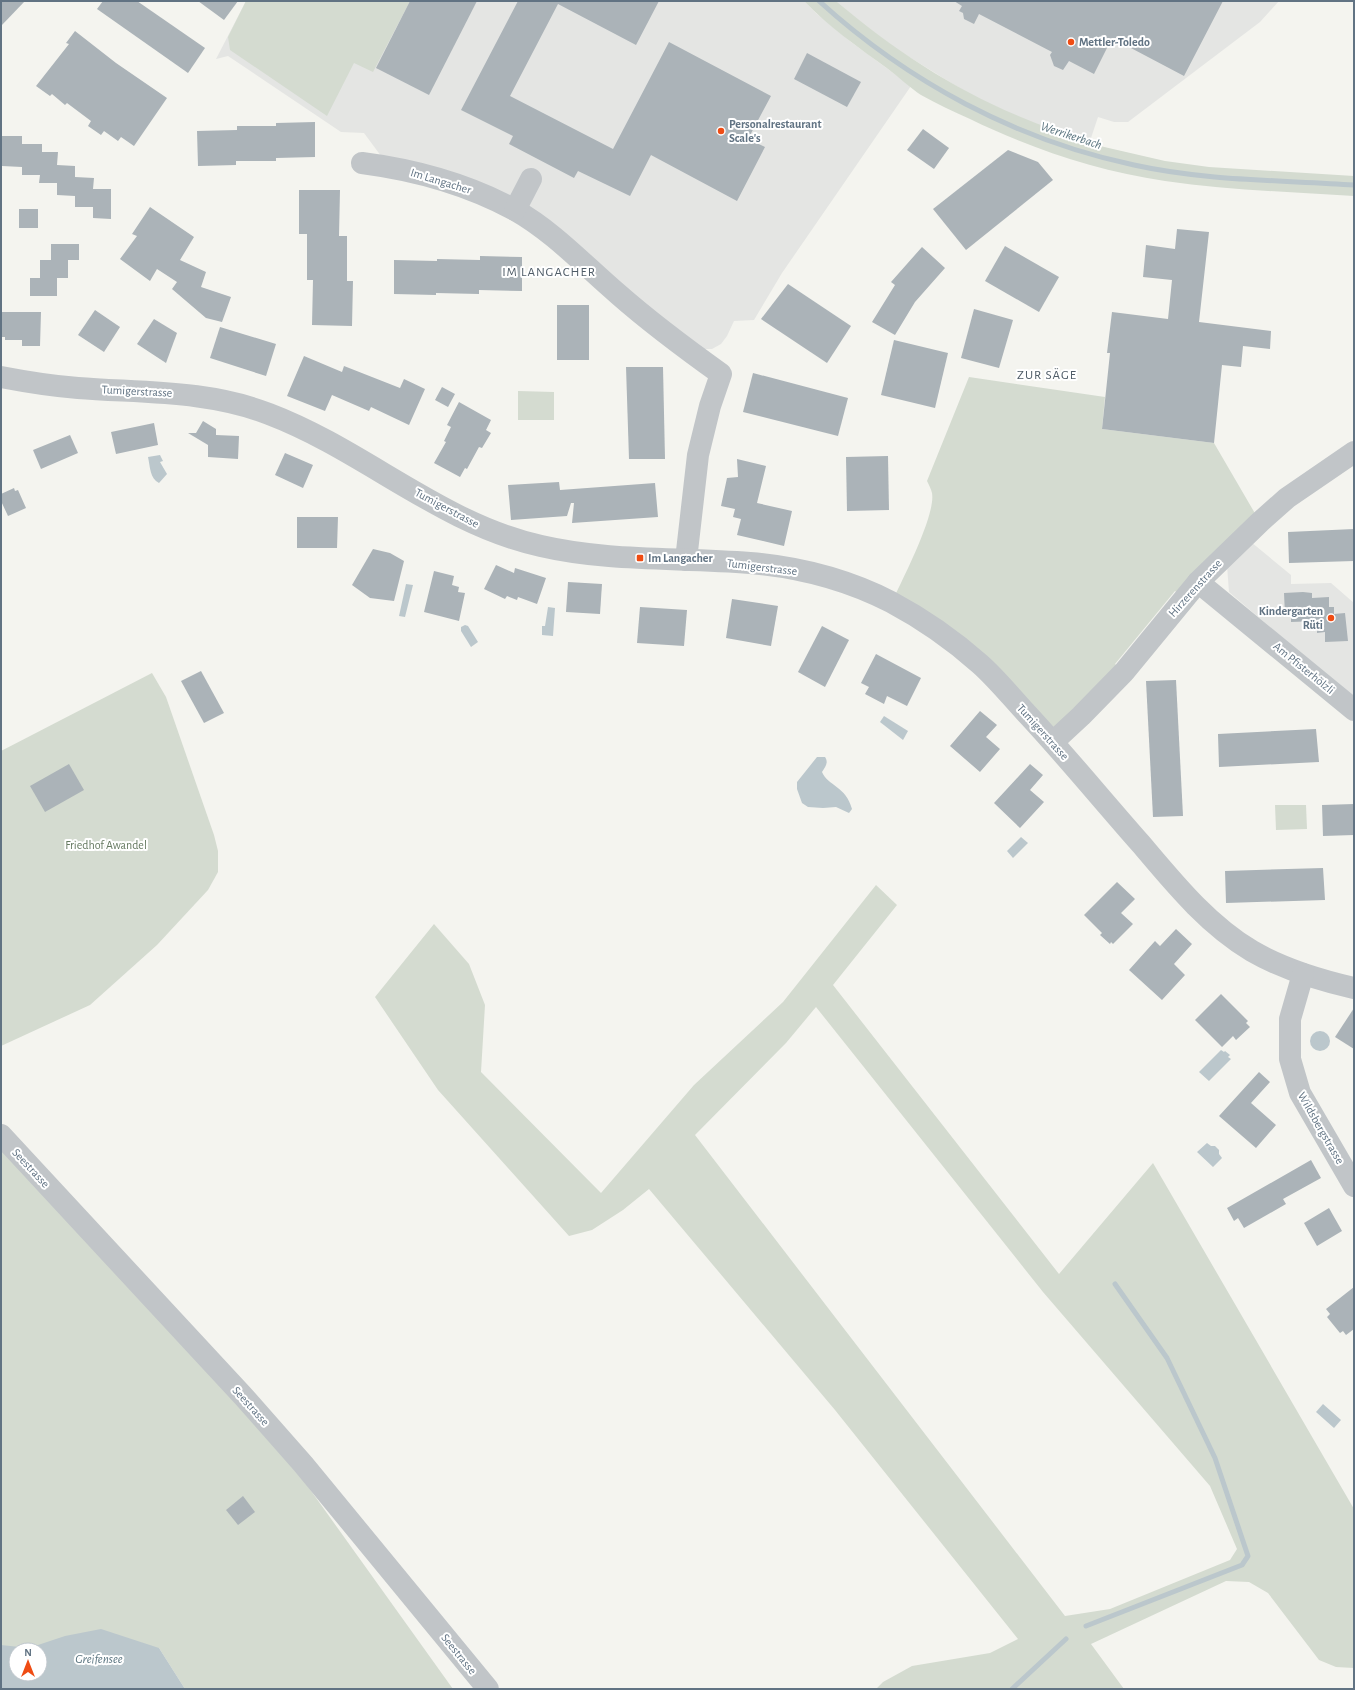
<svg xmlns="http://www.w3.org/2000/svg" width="1355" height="1690" viewBox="0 0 1355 1690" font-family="'Alegreya Sans',sans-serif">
	<rect width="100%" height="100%" fill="#f4f4ef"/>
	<g fill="#e4e5e3">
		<path d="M246 1H804L817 14 851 42 911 86 782 273 754 320 734 321 727 336 721 344 712 349H703L693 345 576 244 384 160 364 133 341 132 228 56 216 59Z"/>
		<path d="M836 1H1279L1260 22 1128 122H1114L1098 117 1090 141 1046 128 1007 112 969 94 898 50 864 25Z"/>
		<path d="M1251 542 1291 575V584L1331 583 1354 603V699L1229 592 1227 565Z"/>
	</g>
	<g fill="#d4dbd0" fill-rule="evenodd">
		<path d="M246 1H410L373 72 354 63 327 116 230 50 228 37Z"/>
		<path d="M804 1H836C915 68 1000 118 1102 144L1100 146 1165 161 1209 167 1354 176V196C1291 192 1227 190 1165 181 1097 171 1032 149 970 119 954 112 937 104 921 95 910 88 899 77 888 69 859 48 829 27 804 1Z"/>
		<path d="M969 377 1105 397 1102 429 1214 443 1260 522 1184 598 1175 591 1115 664 1124 672 1053 742 982 665 892 602C902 580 936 515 932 493 931 489 929 485 927 481Z"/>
		<path d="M518 391 554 392V420H518Z"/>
		<path d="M152 673 166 697 214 835 218 851V872L208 890 157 945 90 1005 1 1046V751Z"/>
		<path d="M1275 805H1306L1307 829 1276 830Z"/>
		<path d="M876 885 897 905 833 985 1059 1274 1153 1163 1354 1509V1668L1336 1667 1319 1660 1268 1593 1249 1582 1226 1581 1091 1644 1124 1689H876L883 1682 912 1666 990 1653 1018 1639 835 1410 649 1189 623 1210 592 1230 569 1236 438 1090 375 997 434 924 469 964 485 1005 481 1072 601 1193 694 1085 783 1002ZM816 1007 1043 1292 1210 1486 1237 1549 1230 1560 1110 1609 1065 1616 695 1135 786 1043Z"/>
		<path d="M1 1135 243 1396 453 1689H185L159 1648 51 1677 1 1689ZM16 1650H40V1674H16Z"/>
	</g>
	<g fill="#bbc7cc" fill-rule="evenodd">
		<path d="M160 455 163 461 160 462 167 474 159 483C150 479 150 466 148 457Z"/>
		<path d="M406 584 413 585 405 617 399 616Z"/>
		<path d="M548 607 555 608 553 636 542 635V626H545Z"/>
		<path d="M465 625 468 626 478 642 471 647 461 631V627Z"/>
		<path d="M884 716 908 731 903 740 880 722Z"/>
		<path d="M817 757H825C829 763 825 767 822 772 828 786 846 786 852 809L849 813 836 807 823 808 808 807 802 803 797 789V782Z"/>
		<path d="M1021 837 1028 843 1013 858 1007 851Z"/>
		<circle cx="1320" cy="1041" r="10"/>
		<path d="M1221 1050 1224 1052 1225 1051 1230 1055 1228 1057 1231 1059 1209 1081 1199 1072Z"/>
		<path d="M1207 1143 1211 1146H1215L1219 1150V1154L1222 1158 1213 1167 1197 1152Z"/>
		<path d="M1323 1404 1341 1420 1334 1428 1316 1412Z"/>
		<path d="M101 1629 159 1648 185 1689H1V1645L29 1648 65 1636ZM16 1650H40V1674H16Z"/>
	</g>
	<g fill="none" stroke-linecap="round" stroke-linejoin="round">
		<g stroke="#bbc7cc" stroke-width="5">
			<path d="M819 1C908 82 1016 140 1134 165 1206 181 1281 180 1354 185"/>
			<path d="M1086 1626 1242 1565 1248 1556 1215 1458 1167 1358 1115 1284"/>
			<path d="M1012 1689 1066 1639"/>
		</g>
	</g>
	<g fill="#abb3b8">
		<path d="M1 1H25L1 26Z"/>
		<path d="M103 1H137L205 48 188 73 97 9Z"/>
		<path d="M198 1H238L224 20Z"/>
		<path d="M410 1H477L429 95 376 68Z"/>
		<path d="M518 1H659L636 45 558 4 510 96 613 149 669 42 771 96 748 139 765 147 737 201 651 155 630 196 578 171 574 178 509 144 513 136 461 110Z"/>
		<path d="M954 1H1223L1184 76 1112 38 1094 74 1069 61 1063 70 1054 66 1050 55 1052 52 979 14 974 24 964 19 963 13 959 11 962 6Z"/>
		<path d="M75 31 116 63 167 98 134 146 121 137 118 141 104 131 101 135 88 126 91 121 67 103 65 105 52 94 50 96 36 86 69 44 66 43Z"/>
		<path d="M807 53 861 82 847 107 794 79Z"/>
		<path d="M315 122V157L276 158V161H236V165L198 166 197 131 237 130V126H276V123Z"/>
		<path d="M923 129 949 148 934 169 907 150Z"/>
		<path d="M1 136H22V144H42V152H58L57 165 75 166V177L94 178 93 189H111V219L93 218V207H75V196L57 195V183H39L40 175H22V167L2 166Z"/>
		<path d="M1008 150 1038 162 1053 180 966 250 933 209Z"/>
		<path d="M299 190H340L339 236H347V281H353L352 326 312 325 313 280H307V234H299Z"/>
		<path d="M150 207 194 237 180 260 206 272 201 287 231 297 222 322 206 318 172 289 177 282 157 269 150 281 120 259 137 236 132 234Z"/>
		<rect x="19" y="209" width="19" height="19"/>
		<path d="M1177 229 1209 232 1199 322 1271 331 1270 349 1243 346 1241 367 1222 365 1214 443 1102 429 1110 353H1107L1112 312 1168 319 1172 280 1143 277 1146 245 1175 249Z"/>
		<path d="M51 244H79V260H68V278H57V296H30V278H40V260H51Z"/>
		<path d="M1005 246 1059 277 1039 312 985 281Z"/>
		<path d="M922 247 945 268 915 302 895 335 872 322 895 285 891 282Z"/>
		<path d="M480 256 522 257V291L479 290V294L436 293V295L394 294V260L437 261V259L480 260Z"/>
		<path d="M788 284 851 326 827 363 761 319Z"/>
		<rect x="557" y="305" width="32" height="55"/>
		<path d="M974 309 1013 320 999 368 961 358Z"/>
		<path d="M95 310 120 327 104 352 78 335Z"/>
		<path d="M1 312H41L40 346H22V340H5V337H1Z"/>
		<path d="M154 319 177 333 166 363 137 344Z"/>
		<path d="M220 327 276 344 266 376 210 358Z"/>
		<path d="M894 340 948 353 935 408 881 395Z"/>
		<path d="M304 356 342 372 344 366 400 388 404 379 425 389 409 425 371 407 369 411 332 395 325 411 287 396Z"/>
		<path d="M626 367H663L665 459H629Z"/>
		<path d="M753 373 848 398 838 436 743 412Z"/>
		<path d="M442 387 455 394 448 407 435 400Z"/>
		<path d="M459 402 491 420 486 430 491 433 482 448 479 447 467 469 465 468 460 477 434 463 446 442 444 441 451 427 447 425Z"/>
		<path d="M203 421 216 429V435L239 436 238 459 208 457V445L188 433H196Z"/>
		<path d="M154 423 158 445 116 454 111 432Z"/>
		<path d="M70 435 78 453 41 469 33 450Z"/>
		<path d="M285 453 313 465 303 488 275 475Z"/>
		<path d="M888 456 889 510 847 511 846 457Z"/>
		<path d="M737 459 766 466 757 503 792 511 784 546 737 535 741 519 733 517 735 509 721 506 727 478 738 477Z"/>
		<path d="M559 482 560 490 655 483 658 517 572 523 574 503H571L567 516 511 520 508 485Z"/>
		<path d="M14 488 15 491 18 490 26 508 8 516 1 501V494Z"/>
		<path d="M297 517H338L337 548H297Z"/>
		<path d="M1354 529V561L1289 563 1288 532Z"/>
		<path d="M373 549 390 553 404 561 394 601 370 598 352 585Z"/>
		<path d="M496 565 514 573 515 568 546 578 537 604 518 597 517 600 507 596 505 599 484 589Z"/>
		<path d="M434 571 454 576 452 585 459 587 458 592 465 593 459 621 424 612Z"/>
		<path d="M568 582 602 584 600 614 566 612Z"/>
		<path d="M1303 592 1312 593V598L1329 597V607H1334V614L1345 613 1348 641 1325 642V632L1317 633V621L1291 622V615H1285L1284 593Z"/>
		<path d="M732 599 778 606 771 646 726 638Z"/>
		<path d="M640 607 687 610 684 646 637 643Z"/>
		<path d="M822 626 849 640 825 687 798 672Z"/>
		<path d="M876 654 921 678 907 706 887 696 884 704 865 694 869 687 861 683Z"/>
		<path d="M201 671 224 713 204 723 181 681Z"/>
		<path d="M1176 680 1183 816 1153 817 1146 681Z"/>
		<path d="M980 711 997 725 986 737 1000 749 980 772 950 746Z"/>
		<path d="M1316 729 1319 762 1219 767 1218 734Z"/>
		<path d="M69 764 84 790 45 812 30 786Z"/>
		<path d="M1030 764 1043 775 1030 790 1044 802 1020 828 994 803Z"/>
		<path d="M1354 804V835L1323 836 1322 805Z"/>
		<path d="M1323 868 1325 900 1226 903 1225 871Z"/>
		<path d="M1117 882 1135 899 1121 913 1133 924 1113 944 1111 942 1110 944 1100 935 1102 933 1084 915Z"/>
		<path d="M1176 929 1192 944 1174 964 1185 975 1162 1000 1129 970 1155 941 1160 946Z"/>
		<path d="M1221 994 1248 1021 1246 1023 1250 1027 1236 1040 1233 1036 1222 1047 1195 1020Z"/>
		<path d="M1354 1008V1049L1335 1037Z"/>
		<path d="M1259 1072 1270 1082 1251 1103 1276 1125 1256 1148 1219 1116Z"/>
		<path d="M1311 1160 1321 1178 1283 1199 1286 1204 1244 1228 1238 1218 1234 1221 1227 1208Z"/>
		<path d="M1329 1208 1342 1231 1317 1246 1304 1223Z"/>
		<path d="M1354 1287V1329L1346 1335 1343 1331 1340 1333 1327 1317 1330 1314 1326 1309Z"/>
		<path d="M243 1496 255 1512 238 1525 226 1510Z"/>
	</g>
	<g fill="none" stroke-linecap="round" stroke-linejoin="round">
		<g stroke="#c1c5c8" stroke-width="22">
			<path d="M362 163C416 170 467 184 515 210 554 232 585 266 618 294 651 323 686 349 721 374L710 406 698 455 686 560"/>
			<path d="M515 210 531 179"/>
			<path d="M1 377C27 382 52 386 78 388 142 393 208 390 269 414 364 450 441 524 541 546 610 562 680 557 750 563 798 567 848 580 891 602 923 619 953 640 980 664 997 679 1012 698 1028 715 1067 757 1103 801 1141 844 1174 883 1207 924 1252 951 1283 969 1319 980 1354 988"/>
			<path d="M1198 582 1354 710"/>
			<path d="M1053 742 1081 716 1124 672 1198 582 1260 522 1287 498 1354 452"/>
			<path d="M1303 974 1290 1019V1059L1300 1093 1354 1186"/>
			<path d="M1 1135 243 1396 303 1464 488 1689"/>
		</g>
	</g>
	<g fill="#ef4c14" stroke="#fff" stroke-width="1.5">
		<circle cx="1071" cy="42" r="4"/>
		<circle cx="721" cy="131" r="4"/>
		<rect x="636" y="554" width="8" height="8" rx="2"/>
		<circle cx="1331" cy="618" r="4"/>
	</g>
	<g text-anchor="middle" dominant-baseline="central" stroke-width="4" stroke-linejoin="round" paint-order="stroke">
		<g font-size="12" font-weight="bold" fill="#617383" stroke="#fff" text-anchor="start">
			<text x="1079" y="42">Mettler-Toledo</text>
			<text x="729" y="124">Personalrestaurant<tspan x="729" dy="14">Scale's</tspan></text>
			<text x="648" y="558">Im Langacher</text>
			<text x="1323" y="611" text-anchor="end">Kindergarten<tspan x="1323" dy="14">Rüti</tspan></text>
		</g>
		<g font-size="12" fill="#617383" stroke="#fff">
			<text transform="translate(441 181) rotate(17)">Im Langacher</text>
			<text transform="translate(137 391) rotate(3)">Tumigerstrasse</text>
			<text transform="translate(447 508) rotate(28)">Tumigerstrasse</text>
			<text transform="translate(762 567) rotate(7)">Tumigerstrasse</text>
			<text transform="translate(1195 588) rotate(-48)">Hirzerenstrasse</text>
			<text transform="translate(1304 668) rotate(39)">Am Pfisterhölzli</text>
			<text transform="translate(1043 732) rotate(48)">Tumigerstrasse</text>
			<text transform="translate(1321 1128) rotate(60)">Wildsbergstrasse</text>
			<text transform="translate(31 1168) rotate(47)">Seestrasse</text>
			<text transform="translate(251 1406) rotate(48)">Seestrasse</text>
			<text transform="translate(459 1654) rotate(51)">Seestrasse</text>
		</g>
		<g font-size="12" fill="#657960" stroke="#fff">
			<text x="106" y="845">Friedhof Awandel</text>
		</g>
		<g font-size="13" font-style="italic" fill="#5c7681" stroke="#fff">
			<text transform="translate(1071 136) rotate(18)">Werrikerbach</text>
			<text x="99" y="1659">Greifensee</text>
		</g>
		<g font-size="13" letter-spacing="1" fill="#4f5c67" stroke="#fff">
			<text x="549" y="272">IM LANGACHER</text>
			<text x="1047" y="375">ZUR SÄGE</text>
		</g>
	</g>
	<rect width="1355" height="1690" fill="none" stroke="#617383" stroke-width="4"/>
	<g transform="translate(28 1662)"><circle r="19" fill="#ffffff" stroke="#c0c7cd"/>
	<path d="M0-3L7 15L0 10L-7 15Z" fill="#ef4c14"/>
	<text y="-6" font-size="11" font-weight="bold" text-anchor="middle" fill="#617383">N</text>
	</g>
</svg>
